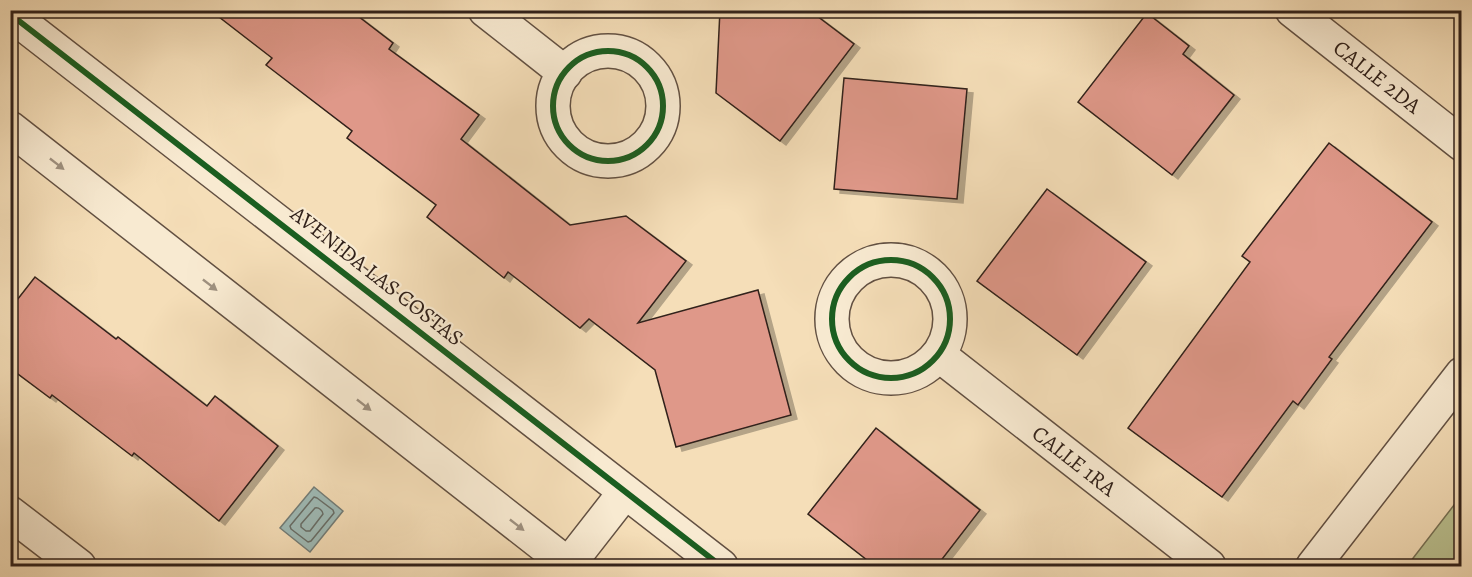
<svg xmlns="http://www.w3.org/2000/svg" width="1472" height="577" viewBox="0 0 1472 577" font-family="Alegreya,serif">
	<defs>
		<filter id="shadow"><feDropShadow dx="6" dy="4" stdDeviation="0" flood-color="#0004"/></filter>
	</defs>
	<rect width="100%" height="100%" fill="#f5deb8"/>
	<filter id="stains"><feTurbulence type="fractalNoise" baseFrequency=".00333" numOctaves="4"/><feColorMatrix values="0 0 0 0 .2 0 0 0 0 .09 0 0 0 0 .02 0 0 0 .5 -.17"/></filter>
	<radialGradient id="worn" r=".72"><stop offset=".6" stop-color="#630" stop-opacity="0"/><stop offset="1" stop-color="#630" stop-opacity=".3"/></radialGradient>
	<path fill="#bac190" stroke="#767155" stroke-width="1.5" d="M1461 496V566H1407Z"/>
	<path fill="#9fbbb7" stroke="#737d78" stroke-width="1.5" d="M314 487 343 511 310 552 280 528Z"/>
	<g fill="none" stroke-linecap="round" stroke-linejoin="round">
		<g stroke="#686e68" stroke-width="1.5">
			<path d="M314 497 317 498 333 510 334 513 311 541 308 542 291 529 290 526Z"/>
			<path d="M315 508C319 507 323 511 323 514L310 531H306L301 527V524Z"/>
		</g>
	</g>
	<g fill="#df9889" stroke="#31211a" stroke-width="1.5" filter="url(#shadow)">
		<path d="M210 10H350L393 43 389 49 479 115 461 139 570 225 626 216 686 261 638 323 758 290 791 415 676 447 655 370 589 319 580 328 508 272 504 278 427 217 436 205 347 138 352 131 266 65 272 58Z"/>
		<path d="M720 10H809L854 44 780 141 716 93Z"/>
		<path d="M1147 13 1189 46 1183 54 1234 95 1172 175 1078 102Z"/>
		<path d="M844 78 967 89 957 199 834 189Z"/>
		<path d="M1329 143 1432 222 1329 357 1332 359 1298 405 1293 401 1222 497 1128 428 1250 262 1242 256Z"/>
		<path d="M1047 189 1146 262 1077 355 977 281Z"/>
		<path d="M35 277 116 339 118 337 207 406 215 396 278 446 219 521 134 453 132 456 52 395 50 398 10 368V309Z"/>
		<path d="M876 428 980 510 936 567H876L808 514Z"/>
	</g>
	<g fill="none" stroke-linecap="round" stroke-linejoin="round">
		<g stroke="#625042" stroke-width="36">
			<g id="minor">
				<path d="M485 10 565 73"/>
				<path d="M1292 10 1462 144"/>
				<circle cx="608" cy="106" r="55"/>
				<circle cx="891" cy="319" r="59"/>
				<path d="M939 355 1209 566"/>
				<path d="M10 513 79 566"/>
				<path d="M1313 566 1462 374"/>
			</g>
		</g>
		<g stroke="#625042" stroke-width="36">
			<g id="tertiary">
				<path d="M10 14 721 566"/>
				<path d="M10 128 570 566"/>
				<path d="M568 565 625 492"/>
			</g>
		</g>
		<use href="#minor" stroke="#f8ead1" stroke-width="33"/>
		<use href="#tertiary" stroke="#f8ead1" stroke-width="33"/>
		<g stroke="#f8ead1" stroke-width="10">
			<g id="cycleway">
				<path d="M10 14 721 566"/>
				<circle cx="608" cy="106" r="55"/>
				<circle cx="891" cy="319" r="59"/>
			</g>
		</g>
		<use href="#cycleway" stroke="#1b5e20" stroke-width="6"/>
	</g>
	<defs><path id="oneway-solid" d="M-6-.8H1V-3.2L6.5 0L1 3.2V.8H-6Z" transform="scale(1.5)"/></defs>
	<g fill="#9e907f">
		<use href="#oneway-solid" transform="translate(57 164) rotate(38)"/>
		<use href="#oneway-solid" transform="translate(210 285) rotate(38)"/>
		<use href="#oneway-solid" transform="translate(364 405) rotate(38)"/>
		<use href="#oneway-solid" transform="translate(517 525) rotate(38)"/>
	</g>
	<g text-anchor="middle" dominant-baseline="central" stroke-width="4.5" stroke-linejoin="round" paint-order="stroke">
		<g font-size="22" fill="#31211a" stroke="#f8ead1">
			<text transform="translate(1377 77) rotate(38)">CALLE 2DA</text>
			<text transform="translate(377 276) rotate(38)">AVENIDA LAS COSTAS</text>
			<text transform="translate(1074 461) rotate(38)">CALLE 1RA</text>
		</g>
	</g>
	<rect width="1472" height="577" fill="none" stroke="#f5deb8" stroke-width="36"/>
	<rect x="12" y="12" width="1448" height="553" fill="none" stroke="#31211a" stroke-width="3"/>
	<rect x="18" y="18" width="1436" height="541" fill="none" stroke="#31211a" stroke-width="1.5"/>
	<rect width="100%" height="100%" filter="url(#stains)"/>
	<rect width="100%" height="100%" fill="url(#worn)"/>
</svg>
